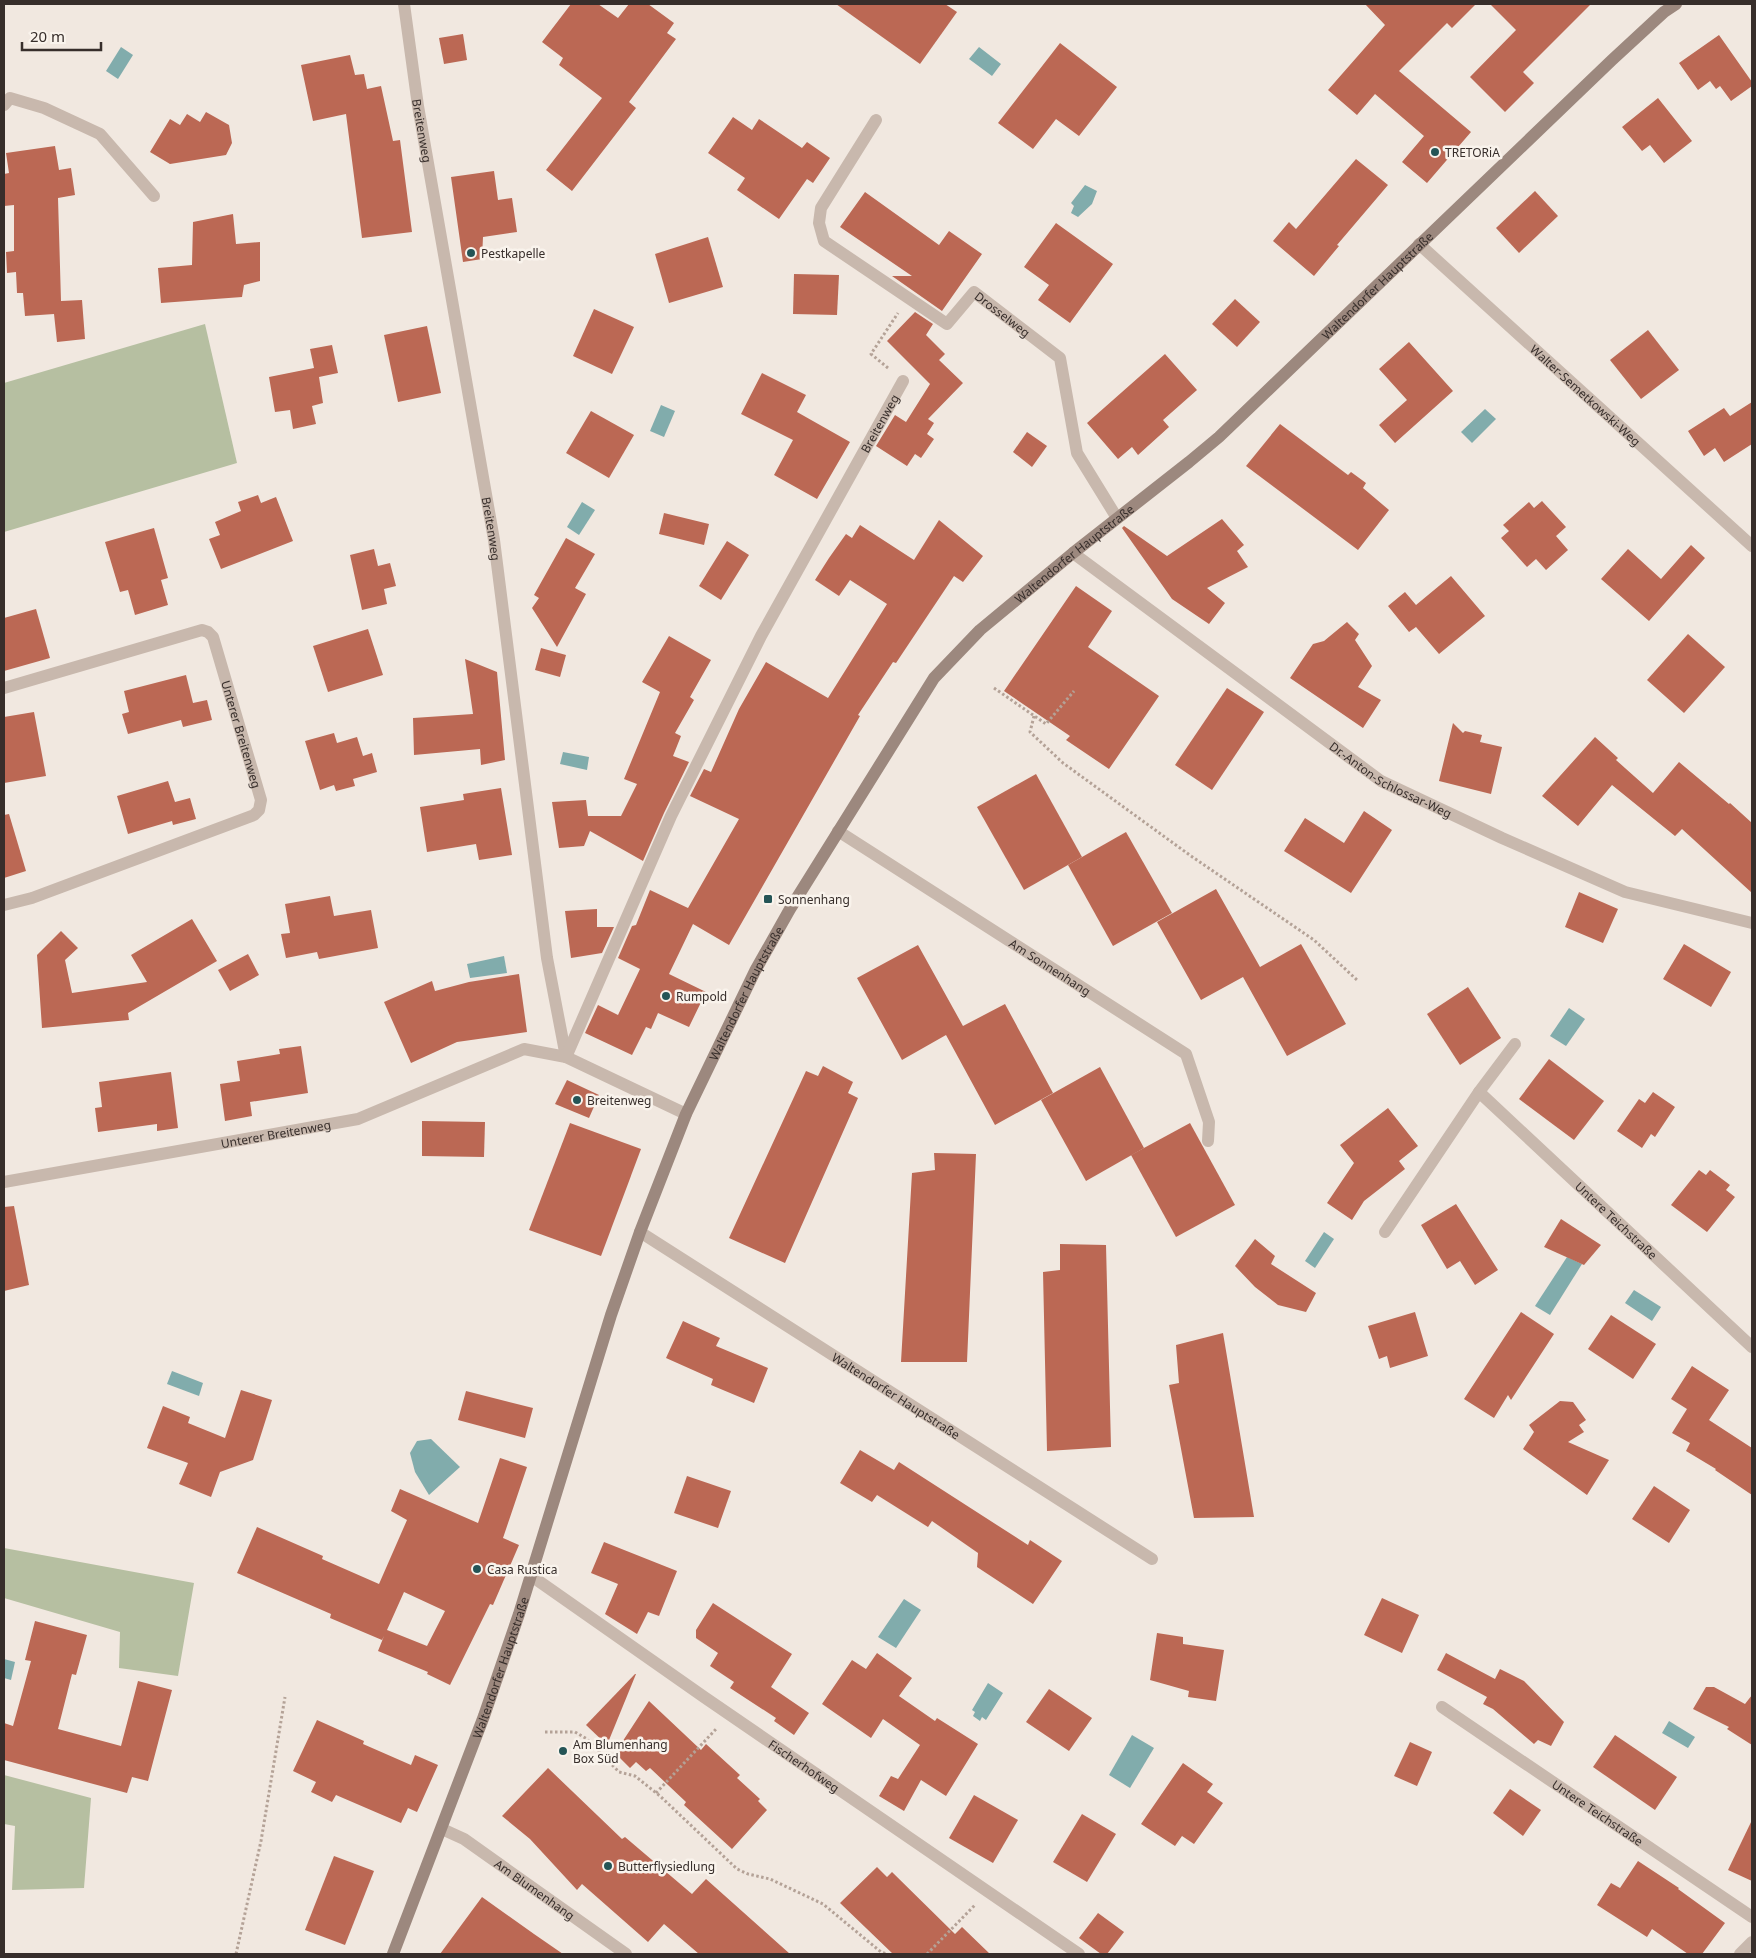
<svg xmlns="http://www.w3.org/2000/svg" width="1756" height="1958" viewBox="0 0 1756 1958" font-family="'Noto Sans',sans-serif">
	<rect width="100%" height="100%" fill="#f1e8e0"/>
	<g fill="#b6bfa1">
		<path d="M205 324 237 463 4 532V383Z"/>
		<path d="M4 1548 194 1583 178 1676 119 1668 120 1632 4 1598Z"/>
		<path d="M4 1775 91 1798 84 1888 12 1890 15 1826 4 1824Z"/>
	</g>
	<g fill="#81acac">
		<path d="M121 47 133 55 118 79 106 71Z"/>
		<path d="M979 47 1001 64 992 76 969 59Z"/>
		<path d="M1085 185 1097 191 1092 204 1078 217 1071 213 1074 206 1071 203Z"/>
		<path d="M661 405 675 411 664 437 650 431Z"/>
		<path d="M1485 409 1496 419 1472 443 1461 432Z"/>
		<path d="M582 502 595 510 579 535 567 527Z"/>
		<path d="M563 752 589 757 587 770 560 764Z"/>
		<path d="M504 956 507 973 470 978 467 964Z"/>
		<path d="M1569 1008 1585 1019 1566 1046 1550 1036Z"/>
		<path d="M1324 1232 1334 1239 1315 1268 1305 1261Z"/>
		<path d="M1567 1257 1582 1264 1550 1315 1535 1306Z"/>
		<path d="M1634 1290 1661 1307 1652 1321 1625 1303Z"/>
		<path d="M172 1371 203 1383 199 1396 167 1384Z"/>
		<path d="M431 1439 460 1467 429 1495 415 1472 410 1453 417 1441Z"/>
		<path d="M904 1599 921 1610 896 1648 878 1637Z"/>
		<path d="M4 1659 15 1662 11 1680 4 1678Z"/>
		<path d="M988 1683 1003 1693 986 1720 982 1717 980 1721 973 1716 975 1712 972 1710Z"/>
		<path d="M1669 1721 1695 1737 1688 1748 1662 1733Z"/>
		<path d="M1132 1735 1154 1748 1130 1788 1109 1775Z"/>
	</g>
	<g fill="#bb6854" fill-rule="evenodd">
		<path d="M571 4H598L618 18 629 4H648L674 23 667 33 676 39 629 102 636 108 572 191 546 170 602 98 559 65 563 58 542 42Z"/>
		<path d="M836 4H945L957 12 920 64Z"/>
		<path d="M1365 4H1476L1452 28 1447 23 1399 71 1471 132 1427 183 1402 162 1424 136 1375 94 1357 115 1328 90 1385 25Z"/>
		<path d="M1490 4H1591L1523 72 1534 83 1505 112 1470 77 1516 30Z"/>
		<path d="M463 34 467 60 444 64 439 38Z"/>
		<path d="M1719 35 1752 82V86L1731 101 1720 86 1716 89 1710 81 1698 90 1679 63Z"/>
		<path d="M1060 43 1117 87 1079 136 1056 119 1033 149 998 123Z"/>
		<path d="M350 55 355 75 364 74 367 89 381 86 393 141 400 140 412 232 362 238 346 114 313 121 301 65Z"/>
		<path d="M1658 98 1692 141 1664 163 1650 145 1642 151 1622 127Z"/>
		<path d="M206 112 229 125 232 143 226 155 170 164 150 152 170 119 180 125 187 114 200 122Z"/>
		<path d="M733 117 752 130 759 119 802 148 807 142 830 158 813 183 807 179 779 219 737 190 745 178 708 153Z"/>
		<path d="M55 146 59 170 71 168 75 195 58 198 61 301 82 300 85 339 57 342 54 314 25 316 23 293H17L16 272 7 273 6 252 14 251V205L4 206V174L9 173 6 153Z"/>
		<path d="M1356 159 1388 185 1337 245 1339 246 1314 276 1273 241 1289 222 1296 229Z"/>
		<path d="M494 171 498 200 512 198 517 232 483 237 482 259 463 262 451 177Z"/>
		<path d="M1535 191 1558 216 1519 253 1496 228Z"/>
		<path d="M865 192 939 245 949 231 982 254 942 311 892 276H912L840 227Z"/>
		<path d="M233 214 236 244 260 242V281L244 285 242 297 161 303 158 268 192 265 193 222Z"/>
		<path d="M1056 223 1113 264 1070 323 1038 300 1049 285 1024 267Z"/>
		<path d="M708 237 723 287 669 303 655 254Z"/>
		<path d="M794 274 839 275 837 315 793 314Z"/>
		<path d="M1235 299 1260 322 1237 347 1212 324Z"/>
		<path d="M594 309 634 327 612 374 573 356Z"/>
		<path d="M915 312 933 324 926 335 945 354 939 360 963 383 928 419 934 423 927 434 934 439 921 458 915 454 907 466 876 446 895 415 906 422 930 384 887 341Z"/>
		<path d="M427 326 441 393 398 402 384 335Z"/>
		<path d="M1648 330 1679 370 1641 399 1610 360Z"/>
		<path d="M1409 342 1453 391 1395 443 1379 425 1407 400 1379 369Z"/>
		<path d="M332 345 338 373 319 377 323 403 312 406 316 424 293 429 290 410 275 412 269 377 314 368 310 349Z"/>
		<path d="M1165 354 1197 390 1163 420 1169 427 1138 455 1132 447 1118 459 1087 423Z"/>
		<path d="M762 373 806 395 797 412 850 442 817 499 774 475 793 440 741 414Z"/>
		<path d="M1752 402V444L1724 462 1715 448 1704 456 1688 431 1724 408 1730 416Z"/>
		<path d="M591 411 634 435 609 478 566 453Z"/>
		<path d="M1280 424 1348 475 1351 472 1366 483 1363 488 1389 510 1358 550 1246 466Z"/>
		<path d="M1027 432 1047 446 1032 467 1013 452Z"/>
		<path d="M258 495 261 503 276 497 293 541 221 569 209 539 220 535 215 522 241 511 238 502Z"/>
		<path d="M1542 501 1566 527 1556 536 1568 550 1546 570 1536 559 1527 567 1501 538 1509 531 1503 525 1529 502 1534 508Z"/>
		<path d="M664 513 709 524 704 545 659 534Z"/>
		<path d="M1222 519 1244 545 1237 551 1248 567 1207 588 1225 603 1209 624 1172 599 1122 528 1124 526 1167 556Z"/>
		<path d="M939 520 983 556 963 582 954 576 896 663 893 662 858 715 860 716 729 945 693 924 669 974 706 992 689 1027 658 1013 651 1029 646 1027 632 1055 585 1033 598 1005 618 1015 640 969 618 958 632 926 636 925 650 890 688 908 739 819 690 796 704 769 711 772 739 709 766 662 828 698 887 604 850 580 839 596 815 580 829 558 846 534 852 538 860 525 914 560Z"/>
		<path d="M154 528 168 578 161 580 168 605 135 615 128 590 120 592 105 542Z"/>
		<path d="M566 538 595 554 575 588 586 594 557 647 532 608 539 598 534 595Z"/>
		<path d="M727 541 749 555 721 600 699 586Z"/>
		<path d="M1691 545 1705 558 1649 621 1601 579 1628 549 1661 579Z"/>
		<path d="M374 549 378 566 390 563 396 586 384 589 387 604 362 610 350 555Z"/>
		<path d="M1451 576 1485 616 1439 654 1416 627 1409 632 1388 606 1405 592 1416 605Z"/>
		<path d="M1076 586 1112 611 1088 647 1159 696 1109 769 1066 740 1070 736 1004 691Z"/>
		<path d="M36 609 50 658 4 671V618Z"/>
		<path d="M1347 622 1359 634 1355 640 1372 666 1358 687 1381 700 1363 728 1290 678 1313 644 1324 641Z"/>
		<path d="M368 629 383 675 328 692 313 646Z"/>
		<path d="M1688 634 1725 667 1684 713 1647 680Z"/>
		<path d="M669 636 711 660 690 697 694 700 675 733 681 736 673 756 689 762 664 813 643 861 590 831 584 846 559 848 552 802 586 800 588 816H621L637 784 624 779 660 692 642 682Z"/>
		<path d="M541 648 566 655 560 677 535 670Z"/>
		<path d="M465 659 497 672 505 760 481 765 480 749 414 755 413 718 473 714Z"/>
		<path d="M186 675 193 703 207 700 212 720 183 727 181 720 128 734 122 714 129 712 124 691Z"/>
		<path d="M1227 688 1264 712 1212 790 1175 765Z"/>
		<path d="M34 712 46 776 4 783V717Z"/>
		<path d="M1453 723 1463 733 1465 731 1482 735 1480 742 1502 747 1491 794 1439 781Z"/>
		<path d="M334 733 337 743 357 737 363 756 372 753 377 772 353 779 355 786 336 791 334 785 320 790 305 741Z"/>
		<path d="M1595 737 1618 758 1616 760 1653 793 1679 762 1729 804 1730 803 1752 823V893L1682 829 1675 836 1612 785 1578 826 1542 796Z"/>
		<path d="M1036 774 1082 857 1024 890 977 807Z"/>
		<path d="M168 781 175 802 190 798 196 819 173 825 172 821 128 834 117 796Z"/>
		<path d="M501 788 512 855 479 860 476 844 427 852 420 807 464 800 463 794Z"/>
		<path d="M1364 811 1392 830 1351 893 1284 851 1305 818 1344 843Z"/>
		<path d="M9 814 26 871 4 878V815Z"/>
		<path d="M1126 832 1172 913 1113 946 1068 865Z"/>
		<path d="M1216 889 1260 967 1301 944 1346 1024 1287 1056 1243 977 1201 1000 1157 922Z"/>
		<path d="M1579 892 1618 909 1603 943 1565 927Z"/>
		<path d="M330 896 334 916 371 910 378 948 319 959 317 952 286 958 281 934 290 933 285 904Z"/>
		<path d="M597 909V927H614L602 953 571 958 565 911Z"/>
		<path d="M192 919 217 961 128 1013 129 1020 42 1028 37 955 61 931 78 948 65 960 72 993 147 982 131 955Z"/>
		<path d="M1684 944 1731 972 1711 1007 1663 979Z"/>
		<path d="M918 945 963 1026 1005 1004 1053 1093 995 1125 946 1035 902 1060 857 978Z"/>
		<path d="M248 954 259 975 230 991 218 970Z"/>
		<path d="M519 974 527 1032 457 1042 411 1063 384 1002 432 981 435 991 469 982Z"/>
		<path d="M1468 987 1501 1038 1460 1065 1427 1014Z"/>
		<path d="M301 1046 308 1093 250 1102 252 1116 225 1121 220 1084 240 1081 237 1061 280 1054 279 1049Z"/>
		<path d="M1549 1059 1604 1101 1574 1140 1519 1099Z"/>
		<path d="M823 1066 853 1082 848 1093 858 1098 785 1263 729 1238 806 1071 818 1076Z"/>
		<path d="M1100 1067 1144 1148 1086 1181 1041 1100Z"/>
		<path d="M171 1072 178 1128 157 1131V1124L98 1132 95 1108 102 1107 99 1082Z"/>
		<path d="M567 1080 599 1095 589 1118 555 1104Z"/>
		<path d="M1653 1092 1675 1107 1655 1137 1651 1134 1642 1148 1617 1131 1639 1099 1645 1103Z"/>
		<path d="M1388 1108 1418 1146 1399 1161 1405 1169 1364 1201 1352 1220 1327 1203 1354 1163 1340 1145Z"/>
		<path d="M422 1121 485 1122 484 1157 422 1156Z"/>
		<path d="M570 1123 641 1149 601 1256 529 1230Z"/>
		<path d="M1190 1123 1235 1205 1176 1237 1131 1155Z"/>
		<path d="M934 1153 976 1154 967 1362H901L912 1173 935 1170Z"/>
		<path d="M1699 1170 1706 1175 1710 1170 1730 1185 1726 1190 1735 1197 1707 1232 1671 1205Z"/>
		<path d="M1456 1204 1498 1270 1475 1285 1460 1261 1447 1269 1421 1225Z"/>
		<path d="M14 1206 29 1285 4 1291V1207Z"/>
		<path d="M1561 1219 1601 1245 1584 1265 1544 1247Z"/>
		<path d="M1255 1239 1275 1256 1271 1264 1316 1293 1306 1312 1278 1305 1255 1287 1235 1266Z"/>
		<path d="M1060 1244 1106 1245 1111 1447 1047 1451 1043 1272 1060 1270Z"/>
		<path d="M1415 1312 1428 1356 1390 1368 1387 1356 1379 1359 1368 1326Z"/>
		<path d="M1521 1312 1554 1334 1511 1400 1508 1395 1494 1418 1464 1399Z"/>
		<path d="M1611 1315 1656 1344 1633 1379 1588 1349Z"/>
		<path d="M683 1321 720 1338 716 1346 768 1368 754 1403 711 1385 713 1379 666 1358Z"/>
		<path d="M1223 1333 1254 1517 1194 1518 1169 1385 1179 1383 1176 1345Z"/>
		<path d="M1692 1366 1729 1390 1709 1420 1752 1448V1495L1715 1470 1716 1469 1686 1451 1690 1443 1672 1433 1687 1409 1671 1399Z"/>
		<path d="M241 1390 272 1400 253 1460 220 1472 211 1497 179 1484 188 1463 147 1448 163 1406 190 1417 188 1423 225 1438Z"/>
		<path d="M466 1391 533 1408 525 1438 458 1420Z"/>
		<path d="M1560 1401 1573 1402 1586 1420 1579 1425 1584 1432 1568 1442 1609 1460 1587 1495 1523 1449 1534 1432 1529 1425Z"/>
		<path d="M860 1450 894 1470 899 1462 1028 1545 1030 1540 1062 1561 1033 1604 977 1567 978 1553 932 1521 928 1527 877 1495 872 1502 840 1483Z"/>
		<path d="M500 1458 527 1467 503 1538 519 1545 493 1605 490 1604 450 1685 427 1674 428 1672 378 1651 384 1636 382 1640 330 1618 331 1614 237 1573 257 1527 323 1556 322 1559 379 1584 407 1520 391 1511 400 1489 478 1523ZM404 1592 445 1611 427 1646 387 1630Z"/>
		<path d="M687 1476 731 1491 718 1528 674 1513Z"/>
		<path d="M1654 1486 1690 1510 1669 1543 1632 1519Z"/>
		<path d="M604 1542 677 1571 659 1616 648 1612 637 1634 605 1614 618 1584 591 1573Z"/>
		<path d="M1382 1598 1419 1615 1402 1653 1364 1635Z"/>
		<path d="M713 1603 792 1654 771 1687 809 1713 794 1735 774 1721 776 1718 730 1688 734 1682 710 1666 718 1653 696 1638V1630Z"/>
		<path d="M35 1621 87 1635 76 1675 72 1674 58 1729 121 1746 138 1681 172 1690 148 1781 132 1777 127 1793 4 1760V1723L13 1726 31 1661 25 1660Z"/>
		<path d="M1157 1633 1183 1637V1644L1224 1650 1216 1701 1188 1697 1189 1691 1150 1680Z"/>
		<path d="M877 1653 912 1678 899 1696 935 1721 937 1718 978 1744 946 1796 921 1780 904 1811 879 1796 891 1776 898 1779 920 1745 883 1719 871 1738 822 1704 852 1660 866 1669Z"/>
		<path d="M1446 1653 1495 1679 1500 1669 1524 1681 1564 1722 1551 1746 1538 1740 1534 1744 1493 1709 1483 1704 1487 1697 1437 1670Z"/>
		<path d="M635 1674H636L607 1745 586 1725Z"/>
		<path d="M1706 1687H1714L1745 1704 1752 1695V1745L1727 1729 1729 1727 1693 1709Z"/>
		<path d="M1049 1689 1092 1718 1069 1751 1026 1722Z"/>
		<path d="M649 1701 701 1750 706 1744 740 1775 737 1778 760 1799 758 1801 767 1810 732 1849 684 1805 686 1802 650 1768 646 1771 636 1762 630 1768 615 1753Z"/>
		<path d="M317 1720 364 1741 363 1744 411 1765 415 1755 438 1765 417 1812 408 1808 401 1823 336 1795 332 1802 311 1792 316 1782 293 1771Z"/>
		<path d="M1615 1735 1677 1777 1655 1810 1593 1767Z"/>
		<path d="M1410 1742 1432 1752 1417 1786 1394 1776Z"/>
		<path d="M1183 1763 1213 1784 1207 1792 1223 1803 1194 1844 1182 1836 1175 1846 1141 1824Z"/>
		<path d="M548 1768 622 1839 625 1837 692 1894 706 1879 790 1954H699L664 1924 648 1942 582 1884 577 1890 530 1839 502 1816Z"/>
		<path d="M1510 1789 1541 1810 1523 1836 1493 1813Z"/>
		<path d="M974 1795 1018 1820 993 1863 949 1838Z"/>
		<path d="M1082 1814 1116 1834 1087 1882 1053 1862Z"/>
		<path d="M1752 1820V1881L1728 1870Z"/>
		<path d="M334 1856 374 1871 345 1945 305 1930Z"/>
		<path d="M1638 1861 1679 1888 1678 1889 1725 1923 1702 1954H1688L1652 1929 1647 1937 1597 1905 1611 1883 1620 1888Z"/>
		<path d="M877 1867 887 1877 892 1872 955 1934 962 1927 990 1954H893L840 1903Z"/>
		<path d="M482 1897 534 1934 563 1954H440Z"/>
		<path d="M1098 1913 1124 1932 1107 1954H1101L1079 1938Z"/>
	</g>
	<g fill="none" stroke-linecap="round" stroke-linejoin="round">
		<g stroke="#b4a297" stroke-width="3" stroke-dasharray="2.5 2.5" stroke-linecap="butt">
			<path d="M888 368 871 354 898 313"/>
			<path d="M994 688 1046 724 1074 691"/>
			<path d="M1034 716 1030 732 1063 763 1191 856 1314 940 1357 980"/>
			<path d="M545 1732H575L587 1739 619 1772 635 1776 660 1796 737 1869 748 1874 770 1879 823 1904 881 1952 887 1954"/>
			<path d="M656 1793 717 1728"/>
			<path d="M236 1954 261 1841 285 1697"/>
			<path d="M927 1954 975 1905"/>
		</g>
		<g stroke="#c8b8ad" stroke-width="12">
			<path id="s1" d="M404 4 418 106 494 540 547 958 566 1057 686 1114"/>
			<path d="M4 105 10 98 44 108 100 134 154 196"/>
			<path id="s2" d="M876 120 821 208 819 223 824 241 947 324 974 292 1060 358 1077 453 1117 518"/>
			<path id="s3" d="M1419 244 1752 546"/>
			<path id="s4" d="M1073 553 1381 781 1502 838 1625 892 1752 923"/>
			<path id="s5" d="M4 688 202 630 208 632 213 637 261 800 259 810 254 815 32 898 4 905"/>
			<path id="s6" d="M838 831 1186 1054 1209 1122 1208 1141"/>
			<path id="s7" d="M1479 1092 1752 1347"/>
			<path id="s8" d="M4 1182 358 1119 524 1049 566 1057 671 816 761 636 903 381"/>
			<path id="s9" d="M640 1232 1152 1559"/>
			<path d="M1385 1232 1479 1092 1515 1044"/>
			<path id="s10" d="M530 1575 704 1697 1079 1954"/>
			<path id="s11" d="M1442 1707 1752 1917"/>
			<path id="s12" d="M442 1829 464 1839 626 1954"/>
			<path d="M1740 1954 1752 1942"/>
		</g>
		<path stroke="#9c887e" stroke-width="12" id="s13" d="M393 1954 484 1716 519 1614 611 1315 640 1232 686 1114 755 971 790 909 934 678 980 630 1073 553 1189 462 1219 437 1612 60 1664 12 1676 4"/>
	</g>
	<g fill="#245456" stroke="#f9f3ec" stroke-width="2">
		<circle cx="1435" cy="152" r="5"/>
		<circle cx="471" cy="253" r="5"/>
		<rect x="763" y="894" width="10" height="10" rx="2.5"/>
		<circle cx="666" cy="996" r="5"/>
		<circle cx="577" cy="1100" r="5"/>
		<circle cx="477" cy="1569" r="5"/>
		<circle cx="563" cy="1751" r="5"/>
		<circle cx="608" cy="1866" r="5"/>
	</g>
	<g text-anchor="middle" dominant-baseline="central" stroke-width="5" stroke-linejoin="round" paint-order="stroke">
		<g font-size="12" fill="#372e2b" stroke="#f9f3ec">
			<text stroke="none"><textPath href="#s1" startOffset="128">Breitenweg</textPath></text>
			<text stroke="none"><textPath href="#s13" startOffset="1985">Waltendorfer Hauptstraße</textPath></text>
			<text stroke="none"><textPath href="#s2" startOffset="364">Drosselweg</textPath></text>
			<text stroke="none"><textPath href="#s3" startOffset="225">Walter-Semetkowski-Weg</textPath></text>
			<text stroke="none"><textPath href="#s8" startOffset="1290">Breitenweg</textPath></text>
			<text stroke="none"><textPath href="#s1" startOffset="532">Breitenweg</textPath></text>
			<text stroke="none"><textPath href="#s13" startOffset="1580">Waltendorfer Hauptstraße</textPath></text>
			<text stroke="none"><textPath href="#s5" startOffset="321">Unterer Breitenweg</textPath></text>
			<text stroke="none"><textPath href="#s4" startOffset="391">Dr.-Anton-Schlossar-Weg</textPath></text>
			<text stroke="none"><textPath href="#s6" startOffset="252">Am Sonnenhang</textPath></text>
			<text stroke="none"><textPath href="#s13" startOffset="1025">Waltendorfer Hauptstraße</textPath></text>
			<text stroke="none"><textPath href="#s8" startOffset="276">Unterer Breitenweg</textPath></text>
			<text stroke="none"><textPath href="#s7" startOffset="188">Untere Teichstraße</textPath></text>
			<text stroke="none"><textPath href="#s9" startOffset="304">Waltendorfer Hauptstraße</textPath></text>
			<text stroke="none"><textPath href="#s13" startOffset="306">Waltendorfer Hauptstraße</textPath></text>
			<text stroke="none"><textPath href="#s10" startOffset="334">Fischerhofweg</textPath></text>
			<text stroke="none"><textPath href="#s11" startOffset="188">Untere Teichstraße</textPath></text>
			<text stroke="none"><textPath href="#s12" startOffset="111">Am Blumenhang</textPath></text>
		</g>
		<g font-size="12" fill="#372e2b" stroke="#f9f3ec" text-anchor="start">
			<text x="1445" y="152">TRETORiA</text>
			<text x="481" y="253">Pestkapelle</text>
			<text x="778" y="899">Sonnenhang</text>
			<text x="676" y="996">Rumpold</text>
			<text x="587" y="1100">Breitenweg</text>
			<text x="487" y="1569">Casa Rustica</text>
			<text x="573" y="1744">Am Blumenhang<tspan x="573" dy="14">Box Süd</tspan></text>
			<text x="618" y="1866">Butterflysiedlung</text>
		</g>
	</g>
	<rect width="1756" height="1958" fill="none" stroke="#372e2b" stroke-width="10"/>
	<path d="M22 42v8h79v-8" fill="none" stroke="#372e2b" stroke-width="2.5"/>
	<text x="30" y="42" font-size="15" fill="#372e2b" stroke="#f9f3ec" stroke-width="4" paint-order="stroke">20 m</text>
</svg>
